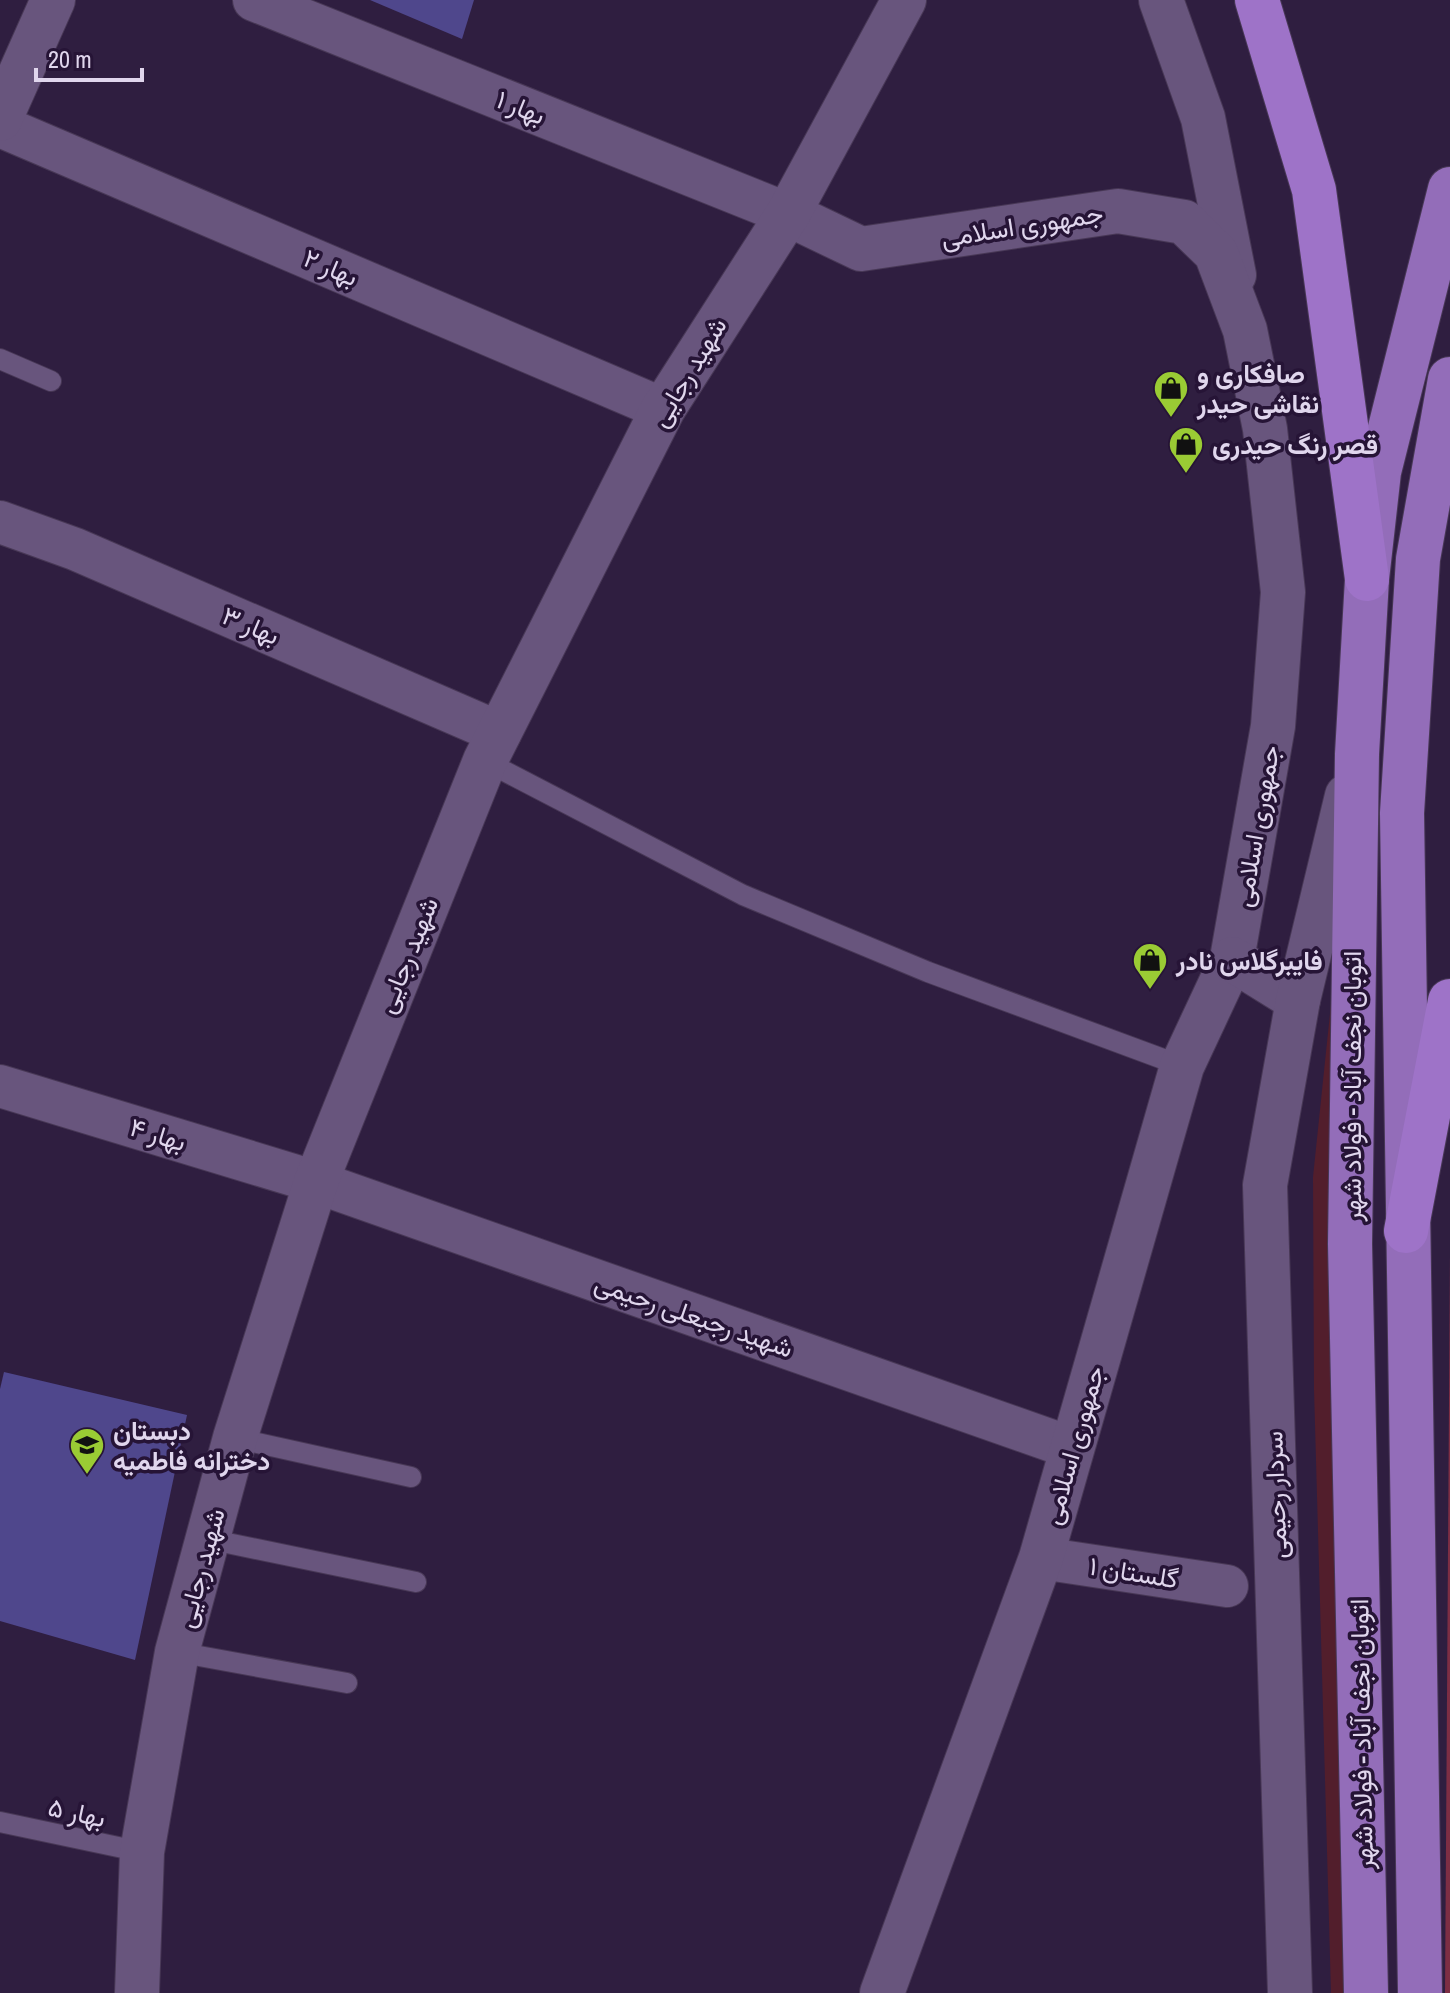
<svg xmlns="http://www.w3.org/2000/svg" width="1450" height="1993" viewBox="0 0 1450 1993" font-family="'Archivo Narrow',Vazirmatn,sans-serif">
	<rect width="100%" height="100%" fill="#2f1e40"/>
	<path fill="#521e2c" d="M1344 999 1356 1993H1331L1314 1389 1313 1177 1331 1004Z"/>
	<path fill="#7d2e44" d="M1450 1254V1993H1445Z"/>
	<g fill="#4f478c">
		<path d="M370 0H474L462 39Z"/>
		<path d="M4 1372 187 1415 135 1660 0 1621V1389Z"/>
	</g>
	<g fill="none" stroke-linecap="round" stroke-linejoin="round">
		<g stroke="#483856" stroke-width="22">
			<g id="service">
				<path d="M0 359 51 381"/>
				<path d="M485 761 743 895 928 972 1182 1066"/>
				<path d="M235 1438 411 1477"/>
				<path d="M208 1539 416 1582"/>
				<path d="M177 1652 347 1683"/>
				<path d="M0 1822 142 1852"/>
			</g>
		</g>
		<g stroke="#483856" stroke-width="44">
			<g id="minor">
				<path d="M254 0 788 214"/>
				<path d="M0 126 663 409"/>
				<path d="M0 522 75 549 500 733"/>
				<path d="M0 1086 316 1182 1072 1448"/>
				<path d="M1041 1558 1227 1586"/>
			</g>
		</g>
		<g stroke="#483856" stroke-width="46">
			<g id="tertiary">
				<path d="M1161 0 1203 118 1234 275"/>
				<path d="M0 119 53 0"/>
				<path d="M788 214 861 249 1118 211 1184 222 1216 253 1245 330 1265 429 1283 592 1273 726 1232 959 1182 1066 1041 1558 882 1993"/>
				<path d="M1232 959 1298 1000"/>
				<path d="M137 1993 142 1852 177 1652 235 1438 316 1182 485 761 663 409 788 214 904 0"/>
				<path d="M1290 1993 1265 1185 1298 1000 1347 796"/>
			</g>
		</g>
		<g stroke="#483856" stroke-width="46">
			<g id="trunk">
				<path d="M1366 1993 1350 1244 1357 754 1367 579 1379 472 1450 189"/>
				<path d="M1420 1993 1402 813 1418 559 1450 379"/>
			</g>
		</g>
		<g stroke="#483856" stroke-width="46">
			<g id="motorway">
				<path d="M1257 0 1314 190 1367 579"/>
				<path d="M1406 1231 1450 1001"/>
			</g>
		</g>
		<use href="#service" stroke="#68557d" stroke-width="20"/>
		<use href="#minor" stroke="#68557d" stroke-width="42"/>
		<use href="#tertiary" stroke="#68557d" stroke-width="44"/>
		<use href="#trunk" stroke="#936db9" stroke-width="44"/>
		<use href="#motorway" stroke="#9e73c8" stroke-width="44"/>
	</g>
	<defs>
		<g id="shop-pin" transform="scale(1.8)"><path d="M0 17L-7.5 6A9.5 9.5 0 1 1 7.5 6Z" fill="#9acb34" stroke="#261436"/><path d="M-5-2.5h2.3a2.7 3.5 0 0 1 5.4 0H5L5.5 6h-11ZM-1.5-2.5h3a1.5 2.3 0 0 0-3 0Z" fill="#111"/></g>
		<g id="school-pin" transform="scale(1.8)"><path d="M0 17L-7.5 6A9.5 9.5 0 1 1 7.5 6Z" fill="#9acb34" stroke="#261436"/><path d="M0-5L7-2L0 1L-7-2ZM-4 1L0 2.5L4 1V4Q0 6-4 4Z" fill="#111"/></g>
	</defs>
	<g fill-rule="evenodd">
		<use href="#shop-pin" x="1171" y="388"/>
		<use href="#shop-pin" x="1186" y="444"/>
		<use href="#shop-pin" x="1150" y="960"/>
		<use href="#school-pin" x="87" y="1445"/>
	</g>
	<g text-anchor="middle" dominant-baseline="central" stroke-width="7" stroke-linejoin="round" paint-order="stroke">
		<g font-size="26" fill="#e0d6ed" stroke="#261436">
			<text transform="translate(521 107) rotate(22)">بهار ۱</text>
			<text transform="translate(1022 225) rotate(-9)">جمهوری اسلامی</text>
			<text transform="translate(331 267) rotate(23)">بهار ۲</text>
			<text transform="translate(688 372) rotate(-59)">شهید رجایی</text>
			<text transform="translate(251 625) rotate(23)">بهار ۳</text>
			<text transform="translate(1256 826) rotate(-80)">جمهوری اسلامی</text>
			<text transform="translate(407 955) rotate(-68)">شهید رجایی</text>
			<text transform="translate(1351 1086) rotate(-90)">اتوبان نجف آباد - فولاد شهر</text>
			<text transform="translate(158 1134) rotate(17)">بهار ۴</text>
			<text transform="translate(694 1315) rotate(19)">شهید رجبعلی رحیمی</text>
			<text transform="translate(1073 1445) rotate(-74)">جمهوری اسلامی</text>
			<text transform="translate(1275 1495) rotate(-92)">سردار رحیمی</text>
			<text transform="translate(200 1568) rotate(-75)">شهید رجایی</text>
			<text transform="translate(1134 1572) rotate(9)">گلستان ۱</text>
			<text transform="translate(1361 1734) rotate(-91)">اتوبان نجف آباد - فولاد شهر</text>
			<text transform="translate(77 1812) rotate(12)">بهار ۵</text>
		</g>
		<g font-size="26" font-weight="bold" fill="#e0d6ed" stroke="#261436" text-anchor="start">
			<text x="1197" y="373">صافکاری و<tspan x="1197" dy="30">نقاشی حیدر</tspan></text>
			<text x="1212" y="444">قصر رنگ حیدری</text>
			<text x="1176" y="960">فایبرگلاس نادر</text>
			<text x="113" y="1430">دبستان<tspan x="113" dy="30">دخترانه فاطمیه</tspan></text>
		</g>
	</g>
	<path d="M36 68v12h106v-12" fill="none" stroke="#e0d6ed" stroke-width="4"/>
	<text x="48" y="68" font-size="24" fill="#e0d6ed" stroke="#261436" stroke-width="6" paint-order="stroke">20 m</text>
</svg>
